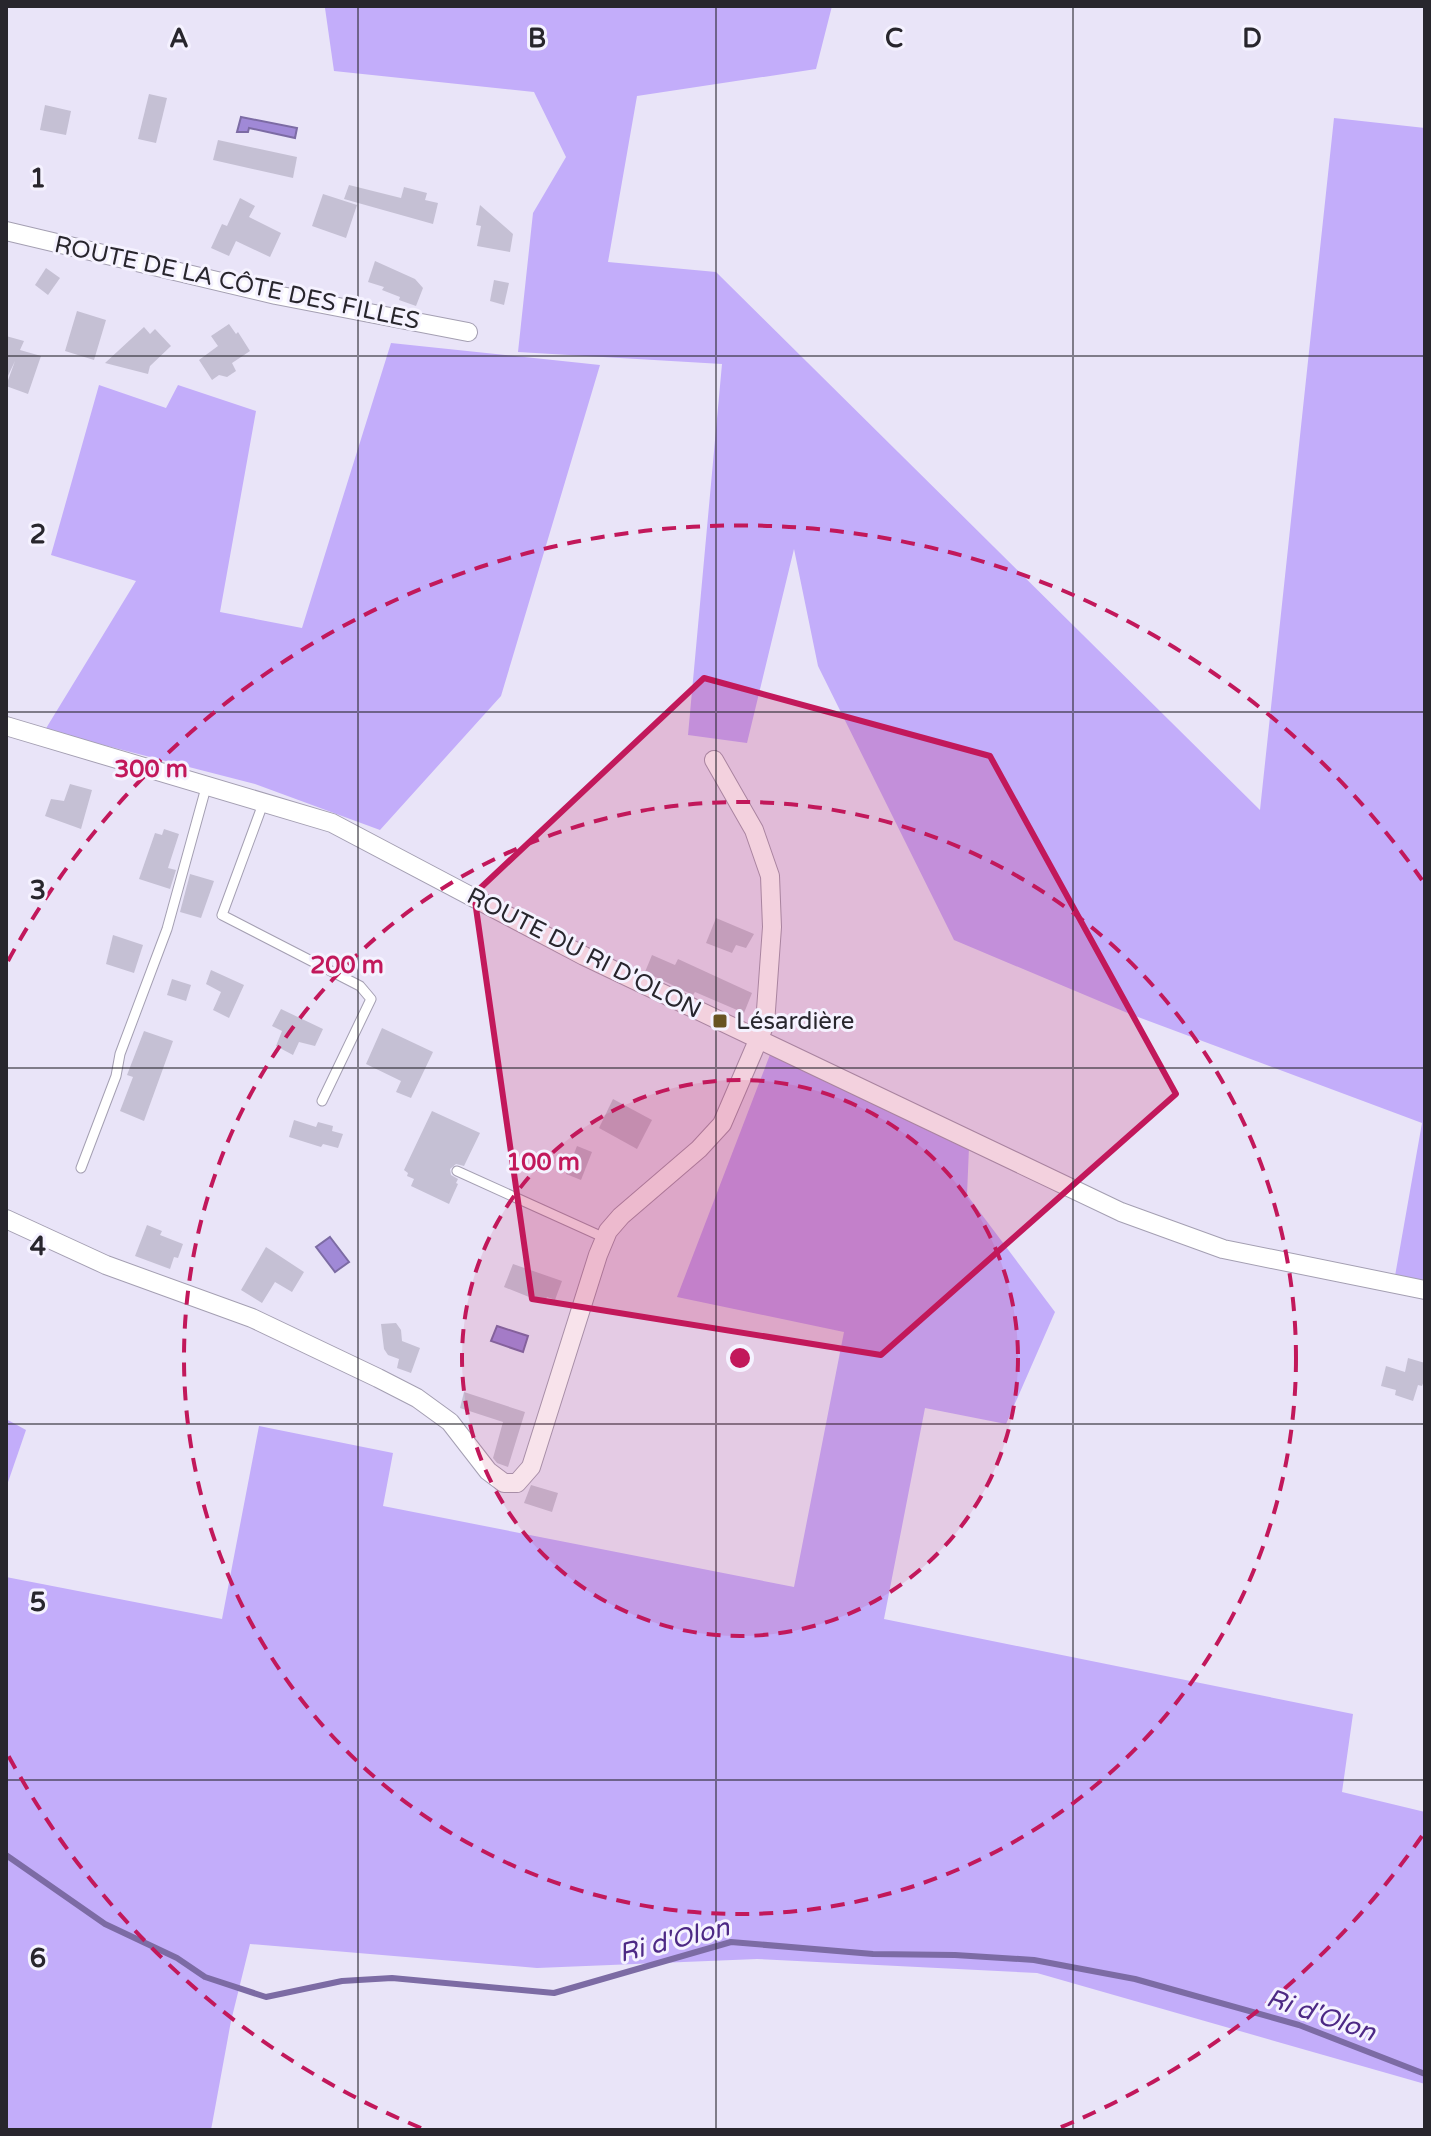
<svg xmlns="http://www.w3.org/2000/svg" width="1431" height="2136" viewBox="0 0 1431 2136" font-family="'Varela Round',sans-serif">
	<rect width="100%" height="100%" fill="#e9e4f8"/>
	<g fill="#c3adfa">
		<path d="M305 6H832L816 69 637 96 608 262 716 272 1260 810 1334 118 1425 128V1280L1395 1276 1422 1123 1130 1014 954 940 818 666 794 549 747 743 688 735 722 364 518 352 533 213 566 157 534 92 334 71 325 8Z"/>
		<path d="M391 343 600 365 501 696 380 830 255 784 45 730 136 581 51 555 99 385 166 408 178 385 256 411 220 612 302 628Z"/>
		<path d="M771 1052 969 1147 967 1195 1055 1312 1006 1424 925 1408 884 1619 1353 1714 1342 1792 1425 1812V2084L1037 1973 757 1959 537 1968 250 1944 231 2021 211 2130H6V1577L222 1619 259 1426 393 1453 383 1506 794 1587 844 1332 677 1297Z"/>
		<path d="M6 1419 26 1430 6 1488Z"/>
	</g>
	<g fill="#a089d7" stroke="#7c6ba4" stroke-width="2">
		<path d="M241 117 297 128 295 138 249 128 248 132H237Z"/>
		<path d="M330 1237 349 1262 335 1272 316 1247Z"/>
		<path d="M497 1326 528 1336 523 1352 491 1341Z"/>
	</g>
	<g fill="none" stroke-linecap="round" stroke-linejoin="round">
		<path stroke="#7c6ba4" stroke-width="6" d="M6 1855 105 1924 177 1958 205 1977 266 1997 342 1981 392 1978 554 1993 731 1942 873 1954 955 1955 1034 1960 1135 1979 1299 2025 1425 2074"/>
	</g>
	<g fill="#c5c0d4">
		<path d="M149 94 167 98 156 143 138 139Z"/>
		<path d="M45 105 71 111 66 135 40 130Z"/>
		<path d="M218 140 297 157 293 178 213 160Z"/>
		<path d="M349 185 401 198 404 187 427 193 425 200 438 203 433 224 344 199Z"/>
		<path d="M323 194 357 205 346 238 312 226Z"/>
		<path d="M240 198 255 206 249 217 281 233 270 257 236 241 229 256 211 248 222 224 227 226Z"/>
		<path d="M480 205 513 234 510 252 477 246 481 226 476 225Z"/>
		<path d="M375 261 415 279 423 288 416 306 399 300 400 297 382 290 384 287 368 282Z"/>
		<path d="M46 268 60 278 48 295 35 285Z"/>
		<path d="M494 280 509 283 504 305 490 301Z"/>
		<path d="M77 311 106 320 94 360 65 351Z"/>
		<path d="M229 324 236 334 238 332 250 351 232 363 236 371 227 377 219 375 212 380 199 360 218 346 211 336Z"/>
		<path d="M144 327 150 334 155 329 171 346 150 366 148 374 105 363Z"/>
		<path d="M6 336 24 341 20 350 41 356 28 394 6 386 15 361 6 380Z"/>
		<path d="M70 784 92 790 81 829 45 816 51 799 64 801Z"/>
		<path d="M164 829 179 834 168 868 176 870 170 889 139 879 155 833 162 835Z"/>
		<path d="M190 874 214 881 201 918 180 912Z"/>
		<path d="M716 918 754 934 746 948 736 945 732 953 706 943Z"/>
		<path d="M113 935 143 945 134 973 106 964Z"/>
		<path d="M652 955 675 965 678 959 752 993 744 1013 695 992 693 995 645 972Z"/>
		<path d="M211 970 244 985 229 1018 213 1010 221 992 206 984Z"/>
		<path d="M172 979 191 985 186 1001 167 995Z"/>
		<path d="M281 1009 323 1029 315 1046 299 1042 293 1055 276 1046 282 1031 272 1026Z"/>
		<path d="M382 1028 433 1052 411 1098 396 1092 401 1081 366 1064Z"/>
		<path d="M144 1031 173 1041 144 1121 120 1111 133 1077 127 1075Z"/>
		<path d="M613 1099 652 1120 637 1149 599 1128Z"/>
		<path d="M432 1111 480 1133 464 1166 456 1164 450 1169 451 1175 458 1179 456 1183 458 1184 449 1204 411 1186 414 1179 407 1176 408 1173 404 1170Z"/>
		<path d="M294 1120 316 1127 318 1122 333 1126 332 1131 343 1134 338 1148 323 1144 321 1147 289 1137Z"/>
		<path d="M577 1146 592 1152 581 1180 566 1174Z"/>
		<path d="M147 1225 162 1231 160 1235 183 1244 178 1258 174 1257 170 1269 135 1256Z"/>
		<path d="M266 1247 304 1272 292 1292 275 1282 262 1303 241 1290Z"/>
		<path d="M513 1264 562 1281 555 1300 547 1297 544 1303 504 1287Z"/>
		<path d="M396 1323 401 1330 402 1341 420 1348 411 1373 397 1368 399 1359 388 1355 384 1349 381 1324Z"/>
		<path d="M1408 1358 1425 1363V1378L1422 1386 1418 1385 1413 1401 1395 1395 1396 1390 1381 1386 1386 1366 1405 1372Z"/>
		<path d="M464 1392 525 1412 508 1467 497 1463 493 1458 503 1422 460 1408Z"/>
		<path d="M531 1485 558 1493 552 1512 524 1503Z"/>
	</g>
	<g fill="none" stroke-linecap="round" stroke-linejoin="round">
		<g stroke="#a49fb2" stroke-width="11">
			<g id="service">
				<path d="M264 801 222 915 360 986 371 999 322 1101"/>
				<path d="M81 1168 116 1076 120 1054 167 929 207 784"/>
				<path d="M457 1171 605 1238"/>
			</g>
		</g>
		<g stroke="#a49fb2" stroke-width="20">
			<g id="minor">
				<path d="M6 231 276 295 468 332"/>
				<path d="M6 726 332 823 584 956 1121 1212 1223 1249 1425 1290"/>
				<path d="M6 1219 106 1265 252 1318 378 1378 417 1398 450 1422 488 1471 504 1483H517L531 1467 598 1255 608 1231 621 1216 699 1149 722 1124 765 1024 772 927 770 876 754 830 714 760"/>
			</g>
		</g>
		<use href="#service" stroke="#fff" stroke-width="9"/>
		<use href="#minor" stroke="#fff" stroke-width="18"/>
	</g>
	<path fill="#c2185b" fill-opacity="0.2" stroke="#c2185b" stroke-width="6" stroke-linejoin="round" d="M704 678 990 756 1176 1094 881 1355 532 1299 474 894Z"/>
	<path fill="none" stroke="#28262d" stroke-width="2" stroke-opacity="0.55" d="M358 6V2130M716 6V2130M1073 6V2130M6 356H1425M6 712H1425M6 1068H1425M6 1424H1425M6 1780H1425"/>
	<circle cx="740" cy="1358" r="278" fill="#c2185b" fill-opacity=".12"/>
	<g fill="none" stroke="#c2185b" stroke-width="4" stroke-dasharray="14 10">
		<circle cx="740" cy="1358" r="278"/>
		<circle cx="740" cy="1358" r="556"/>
		<path d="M1422 1836A833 833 0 0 1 1059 2128M421 2128A833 833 0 0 1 8 1755M8 961A833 833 0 0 1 1422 880"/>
	</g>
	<rect fill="#685422" stroke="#f5f2ff" stroke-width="3" x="712" y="1013" width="16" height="16" rx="4"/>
	<g text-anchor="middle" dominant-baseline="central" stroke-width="6" stroke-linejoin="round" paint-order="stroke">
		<g font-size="24" fill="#28262d" stroke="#f5f2ff">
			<text transform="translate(237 283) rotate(12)">ROUTE DE LA CÔTE DES FILLES</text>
			<text transform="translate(584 953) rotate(27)">ROUTE DU RI D'OLON</text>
		</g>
		<g font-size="24" fill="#28262d" stroke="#f5f2ff" text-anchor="start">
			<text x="736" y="1021">Lésardière</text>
		</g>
		<g font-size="26" font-style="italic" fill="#4d2985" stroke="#f5f2ff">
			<text transform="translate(674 1940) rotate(-14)">Ri d'Olon</text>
			<text transform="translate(1321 2015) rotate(19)">Ri d'Olon</text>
		</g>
	</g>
	<g font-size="26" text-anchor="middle" font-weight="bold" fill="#28262d" stroke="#f5f2ff" stroke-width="6" stroke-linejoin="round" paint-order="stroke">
		<text x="179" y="47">A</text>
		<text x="537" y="47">B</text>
		<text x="894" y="47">C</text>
		<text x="1252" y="47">D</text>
		<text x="38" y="187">1</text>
		<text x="38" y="543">2</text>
		<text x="38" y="899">3</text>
		<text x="38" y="1255">4</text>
		<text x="38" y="1611">5</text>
		<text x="38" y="1967">6</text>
	</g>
	<circle cx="740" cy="1358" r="12" fill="#c2185b" stroke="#f5f2ff" stroke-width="4"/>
	<g font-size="24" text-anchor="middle" font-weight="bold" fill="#c2185b" stroke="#f5f2ff" stroke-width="6" stroke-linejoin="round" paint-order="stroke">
		<text x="151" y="777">300 m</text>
		<text x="347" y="973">200 m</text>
		<text x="543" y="1170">100 m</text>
	</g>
	<rect width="1431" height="2136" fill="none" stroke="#28262d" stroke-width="16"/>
</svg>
